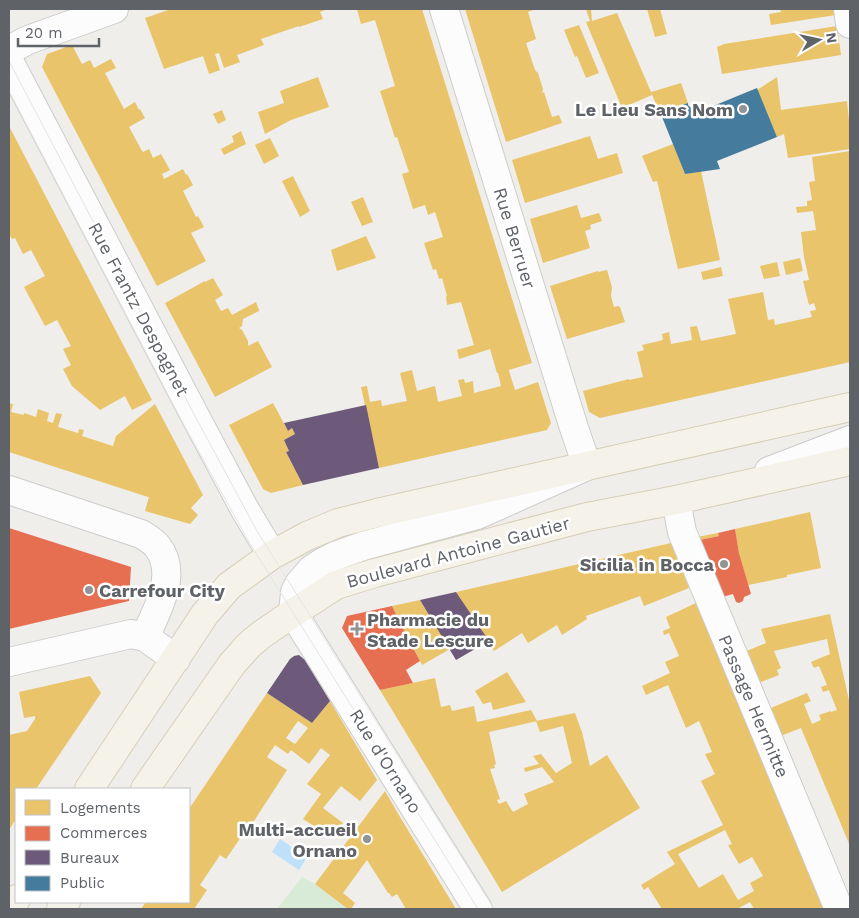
<svg xmlns="http://www.w3.org/2000/svg" width="859" height="918" viewBox="0 0 859 918" font-family="'Work Sans',sans-serif">
	<rect width="100%" height="100%" fill="#efeeea"/>
	<path fill="#d8ebd6" d="M302 877 315 884 348 909H277Z"/>
	<path fill="#bfe0f9" d="M280 839 307 857 299 870 272 852Z"/>
	<g fill="#e9c46a" fill-rule="evenodd">
		<path d="M171 9H328L320 12 323 19 299 27V26L261 39 264 45 237 55 240 62 224 68 219 53 215 54 220 70 209 74 203 56 164 69 145 18Z"/>
		<path d="M357 9H422L532 363 509 370V371L515 390 538 382 551 423 547 430 379 468 361 387 367 386 370 402 381 400 382 406 407 401 400 373 412 370 417 391 435 386 438 402 462 396 458 380 464 379 465 383 473 381 474 393 501 386 498 373H497L490 349 459 359 457 350 474 345 461 302 447 305 446 297 447 296 442 278 439 279 436 269 433 270 424 243 443 237 435 212 428 215 425 205 413 209 402 174 409 172 397 137 395 138 380 91 395 86 375 20 361 24Z"/>
		<path d="M465 9H536L528 12 536 39 526 43 535 70 538 73 543 89 542 93 544 92 552 117 559 115 562 123 506 142Z"/>
		<path d="M586 9H591L592 21 617 13 651 92 681 83 688 103 660 112 652 95 622 108 586 22 590 21Z"/>
		<path d="M647 9H660L667 34 655 37Z"/>
		<path d="M780 9H835L836 15 771 25 769 14 781 12Z"/>
		<path d="M579 25 599 73 586 78 577 56 575 57 564 30Z"/>
		<path d="M837 26 841 55 722 74 717 47 724 44Z"/>
		<path d="M72 45 82 64 90 60 94 68 111 59 116 68 105 73 124 109 135 102 139 110 140 109 145 118 129 127 142 151 143 152 149 149 153 158 161 154 170 170 162 174 164 179 183 169 186 175 187 174 193 185 183 191 196 217 198 216 204 227 191 233 206 261 157 286 42 67 47 54Z"/>
		<path d="M318 77 329 107 291 120 265 134 258 112 284 103 280 91Z"/>
		<path d="M777 77 781 110 847 101 850 129V149L788 158 784 134 777 137 757 90Z"/>
		<path d="M222 110 226 120 218 124 213 114Z"/>
		<path d="M9 126 152 400 132 410 125 396 100 410 72 386 63 369 71 365 63 349 71 346 57 320 45 326 24 287 45 276 31 250 23 254 15 238 12 239 9 234Z"/>
		<path d="M241 131 246 144 224 155 221 149 234 142 232 136Z"/>
		<path d="M590 136 598 159 617 153 623 173 525 203 512 160Z"/>
		<path d="M270 138 279 156 264 164 255 145Z"/>
		<path d="M673 144 685 174 701 171 720 260 678 269 657 181 653 182 642 156Z"/>
		<path d="M850 151V362L600 418 589 412 583 391 629 379V380L643 377 637 352 644 350 642 345 663 340 662 334 669 332 671 344 692 340 690 327 697 326 701 341 736 334 728 299 763 292 768 320 774 319 775 325 812 317 810 311 816 310 814 303 809 305 803 281 809 280 804 257 801 232 816 230 813 211 797 213 796 207 807 206V201L812 200 809 182 815 181 812 157Z"/>
		<path d="M293 176 310 211 300 217 282 181Z"/>
		<path d="M363 197 373 222 362 226 351 202Z"/>
		<path d="M577 205 581 218 599 213 602 221 590 225 591 229 585 231 590 248 543 263 530 219Z"/>
		<path d="M366 236 376 258 337 271 331 250Z"/>
		<path d="M800 258 803 271 786 275 783 262Z"/>
		<path d="M777 262 780 276 764 279 760 266Z"/>
		<path d="M721 267 723 276 703 280 701 272Z"/>
		<path d="M607 270 612 287 611 296 614 307 618 306 620 307 625 322 567 339 550 286 598 271V272Z"/>
		<path d="M213 278 223 295 215 300 221 311 228 308 232 315 256 302 259 310V311L243 319 242 326 239 328 242 330 248 341V346L258 341 272 367 215 397 165 303 205 281V282Z"/>
		<path d="M9 403 13 404 11 412 24 415V413L36 417 38 409 49 413 47 421 53 423 56 413 62 414 58 427 78 433 79 429 84 430 82 436 113 446 116 436 155 404 203 495 191 508 198 515 190 524 145 511 149 497H148L9 452Z"/>
		<path d="M273 403 288 431 292 428 295 434 284 440 289 451 286 452 303 485 271 493 263 489 229 425Z"/>
		<path d="M810 512 821 568 787 575V577L748 585 739 553 735 529Z"/>
		<path d="M718 533 719 536 695 541 697 537Z"/>
		<path d="M671 543 689 588 644 606 640 596 586 616 587 619 562 635 557 625 528 643 522 633 494 651 456 592Z"/>
		<path d="M420 600 450 649 422 665 392 606Z"/>
		<path d="M696 603 701 614 824 909H754L750 902 737 909H662L648 887 644 890 641 885 675 864 667 852 723 825 701 781 715 774 705 754 712 752 699 721 686 728 668 685 646 695 642 686 670 673 665 662 679 656 669 633 664 635 663 631 670 628 666 617ZM725 830 732 844 728 845 739 864 752 857 763 876 750 883 754 891 738 900 723 874 699 888 678 854Z"/>
		<path d="M830 614 850 705V846L801 728 778 737 766 710 807 693 811 701 804 704 812 724 821 720 819 715 831 711V712L837 710 829 690 823 692 821 687 827 685 819 666 814 668 811 662 830 654 827 639 774 651 781 668 777 670 779 675 756 684 742 653 766 643 761 629Z"/>
		<path d="M507 672 526 702 493 710 491 702 483 704 475 691Z"/>
		<path d="M90 676 101 693 36 789H16V819L9 830V735L27 731 35 719V716L24 718 19 692Z"/>
		<path d="M435 678 441 707 450 705 452 711 474 706 477 722 531 710 537 721 489 732 496 764 494 765 495 768 490 769 500 799 497 800 499 804 506 801 513 812 528 804 524 794 554 782 542 767 525 772 524 768 539 764 533 756 541 754 556 773 572 763 563 726 540 732 536 721 575 713 582 732 590 766 607 755 640 808 502 892 380 690Z"/>
		<path d="M267 693 312 723 330 701 377 780 360 801 341 786 323 808 343 823 332 838 303 819 321 794 307 784 330 755 321 748 309 764 291 750 288 754 275 745 267 757 287 770 243 838 241 837 226 859 220 855 200 885 207 890 194 909H141L146 902H189V809ZM298 721 308 728 295 744 286 738Z"/>
		<path d="M385 791 400 817 456 909H406L397 894 392 897 389 893H388L367 860 343 893 355 903 351 909H348L315 884Z"/>
	</g>
	<g fill="#e76f51">
		<path d="M9 528 131 567 129 601 9 629Z"/>
		<path d="M735 529 739 553 751 594 744 597 743 601 739 603 736 602 733 594 719 598 695 541 719 536 718 533Z"/>
		<path d="M392 606 408 638 403 640 401 636 386 640 388 649 410 642 420 661 406 670 413 683 380 690 342 628 347 616Z"/>
	</g>
	<g fill="#6d597a">
		<path d="M366 405 379 468 303 485 286 452 289 451 284 440 295 434 292 428 288 431 284 423Z"/>
		<path d="M456 592 489 641 456 660 420 600Z"/>
		<path d="M299 655 305 660 330 701 312 723 267 693 290 659 294 656Z"/>
	</g>
	<path fill="#457b9d" d="M757 88 777 137 717 161 720 169 685 174 660 112 688 103V105L696 113Z"/>
	<g fill="none" stroke-linecap="round" stroke-linejoin="round">
		<g stroke="#cbcccc" stroke-width="30">
			<g id="street">
				<path d="M444 9 574 428 587 466 477 515 363 546 335 556 323 562 312 569 299 584 295 592 293 613 478 909"/>
				<path d="M848 9 850 24"/>
				<path d="M9 50 28 40 114 9"/>
				<path d="M9 61 195 416 244 508 272 555"/>
				<path d="M9 490 141 534C146 537 153 541 157 546 179 573 157 610 145 637"/>
				<path d="M676 500 682 532 839 909"/>
				<path d="M9 662 131 634 145 637 176 659"/>
			</g>
		</g>
		<g stroke="#cacacb" stroke-width="30">
			<path id="secondary" d="M769 471 850 440"/>
		</g>
		<g stroke="#d7ceb8" stroke-width="30">
			<g id="primary">
				<path d="M89 789 205 614 229 586 272 555 307 536 338 523 377 513 850 407"/>
				<path d="M145 789 232 664 249 645 261 635 293 613 336 585 375 573 587 517 676 500 850 461"/>
				<path d="M10 909 16 899"/>
				<path d="M61 909 66 902"/>
			</g>
		</g>
		<use href="#street" stroke="#fdfcfc" stroke-width="28"/>
		<use href="#secondary" stroke="#fdfcfc" stroke-width="28"/>
		<use href="#primary" stroke="#f4f2e9" stroke-width="28"/>
		<g stroke="#e4e4e4" stroke-width="1">
			<path d="M9 61 195 416 257 531 494 909"/>
			<path d="M9 91 184 425 249 542 478 909"/>
		</g>
	</g>
	<g fill="#919496" stroke="#fff" stroke-width="2">
		<circle cx="743" cy="109" r="5"/>
		<circle cx="724" cy="564" r="5"/>
		<circle cx="89" cy="590" r="5"/>
		<path d="M354.5 621.5h5v5h5v5h-5v5h-5v-5h-5v-5h5z"/>
		<circle cx="367" cy="839" r="5"/>
	</g>
	<g text-anchor="middle" dominant-baseline="central" stroke-width="5" stroke-linejoin="round" paint-order="stroke">
		<g font-size="18" font-weight="bold" fill="#5f6368" stroke="#fff" text-anchor="end">
			<text x="733" y="109">Le Lieu Sans Nom</text>
			<text x="714" y="564">Sicilia in Bocca</text>
			<text x="99" y="590" text-anchor="start">Carrefour City</text>
			<text x="367" y="619" text-anchor="start">Pharmacie du<tspan x="367" dy="21">Stade Lescure</tspan></text>
			<text x="357" y="829">Multi-accueil<tspan x="357" dy="21">Ornano</tspan></text>
		</g>
		<g font-size="18" fill="#5f6368" stroke="#fff">
			<text transform="translate(515 238) rotate(73)">Rue Berruer</text>
			<text transform="translate(139 309) rotate(62)">Rue Frantz Despagnet</text>
			<text transform="translate(458 552) rotate(-15)">Boulevard Antoine Gautier</text>
			<text transform="translate(754 706) rotate(67)">Passage Hermitte</text>
			<text transform="translate(386 761) rotate(58)">Rue d'Ornano</text>
		</g>
	</g>
	<rect width="859" height="918" fill="none" stroke="#5f6368" stroke-width="20"/>
	<rect x="15" y="788" width="175" height="115" fill="#ffffff" stroke="#bfc1c3"/>
	<rect x="25" y="800" width="25" height="15" fill="#e9c46a" stroke="#bfc1c3"/>
	<text x="60" y="813" font-size="15" fill="#5f6368">Logements</text>
	<rect x="25" y="826" width="25" height="15" fill="#e76f51" stroke="#bfc1c3"/>
	<text x="60" y="838" font-size="15" fill="#5f6368">Commerces</text>
	<rect x="25" y="850" width="25" height="15" fill="#6d597a" stroke="#bfc1c3"/>
	<text x="60" y="863" font-size="15" fill="#5f6368">Bureaux</text>
	<rect x="25" y="876" width="25" height="15" fill="#457b9d" stroke="#bfc1c3"/>
	<text x="60" y="888" font-size="15" fill="#5f6368">Public</text>
	<g transform="translate(819 40) rotate(81)" stroke="#ffffff" stroke-width="4" paint-order="stroke">
	<path d="M0-4L9 19L0 12L-9 19Z" fill="#5f6368"/>
	<text y="-8" font-size="14" font-weight="bold" text-anchor="middle" fill="#5f6368">N</text>
	</g>
	<path d="M18 38v8h81v-8" fill="none" stroke="#5f6368" stroke-width="2.5"/>
	<text x="25" y="38" font-size="15" fill="#5f6368" stroke="#ffffff" stroke-width="4" paint-order="stroke">20 m</text>
</svg>
